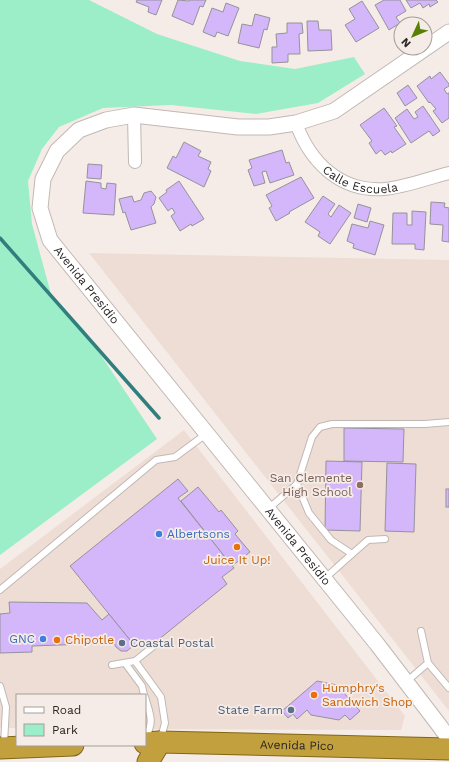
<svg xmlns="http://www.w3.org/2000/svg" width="449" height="762" viewBox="0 0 449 762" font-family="'Work Sans',sans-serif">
	<rect width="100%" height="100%" fill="#f6ece7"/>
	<g fill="#eeddd4">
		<path d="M89 253 449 260V711Z"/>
		<path d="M184 430 405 716 401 730 145 729V695H17V728H0V569Z"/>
	</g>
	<path fill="#9beec8" d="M0 0H89L157 34 240 61 295 69 354 57 365 74 318 103 256 114 171 105 103 108 59 127 42 149 28 181 32 224 51 294 84 330 157 439 0 555Z"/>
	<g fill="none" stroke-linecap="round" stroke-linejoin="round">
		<path stroke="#317e7e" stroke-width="3.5" d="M0 238 159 418"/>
	</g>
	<g fill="#d3b7fa" stroke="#95929a">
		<path d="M137 0H162L156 15 148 12 149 7 136 2Z"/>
		<path d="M178 0 189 1 190 0H206L203 7 200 6 193 25 172 16Z"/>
		<path d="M384 0H400L406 11 396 17 400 23 389 30 375 5Z"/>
		<path d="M406 0H436L438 2 430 7 429 4 423 8 420 3 411 8Z"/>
		<path d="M362 1 379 28 356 42 345 25 355 19 349 9Z"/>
		<path d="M226 3 239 8 228 36 217 32 215 37 203 32 212 8 223 12Z"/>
		<path d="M255 14 270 18 267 30 264 29 259 48 238 43 242 24 252 26Z"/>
		<path d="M307 21H318L319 30H331L332 50 308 51Z"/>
		<path d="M287 23H302L303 33 299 34 300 54H288V62L272 63V47H277L276 34 287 33Z"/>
		<path d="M440 72 449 84V86L444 89 447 94 449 93V118L442 123 433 111 436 109 430 102 429 103 417 86 430 76 431 79Z"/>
		<path d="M408 85 417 98 405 106 397 93Z"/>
		<path d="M423 106 440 131 433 136 429 131 411 143 395 118 407 109 414 119 418 117 415 112Z"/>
		<path d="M384 108 397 126 394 127 406 144 392 153 391 151 385 155 381 150 376 154 369 143 372 141 360 125Z"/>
		<path d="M184 142 201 151 198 156 211 162 208 169 211 171 204 187 167 168 173 156 176 158Z"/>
		<path d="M282 150 286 163 289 162 294 175 270 183 266 171 262 172 265 183 254 186 248 170 252 168 249 160Z"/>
		<path d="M88 164 102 165 101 179 87 178Z"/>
		<path d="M301 177 314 198 289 212 290 213 276 221 269 208 272 206 266 195Z"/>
		<path d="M86 181 101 183V188L106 189 107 183 116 184 114 215 83 213Z"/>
		<path d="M179 181 204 219 192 226 191 224 180 231 171 216 175 213 172 208 168 211 159 198 167 192 166 190Z"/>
		<path d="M151 191 156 197 154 204 151 207 156 223 131 230 125 212 123 213 119 199 132 196 134 202 141 200 144 193Z"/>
		<path d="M323 196 335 204 328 214 331 217 339 205 351 213 330 244 318 236 320 232 305 222Z"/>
		<path d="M431 202 445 203 444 207 449 208V242L442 241 443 225 430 224Z"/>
		<path d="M358 204 371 208 367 222 354 218Z"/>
		<path d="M412 211 426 212 424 250 415 249V244H392L393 213H407V225H412Z"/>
		<path d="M370 221 384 225 375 255 353 248 354 244 347 241 352 224 368 228Z"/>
		<path d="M344 428 404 429 403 462 344 461Z"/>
		<path d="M326 461 362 462 360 531 325 530Z"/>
		<path d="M387 463 416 464 414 532 385 531Z"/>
		<path d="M178 479 188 491 178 498 234 568 222 577 227 584 147 649 141 641 134 645 70 566Z"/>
		<path d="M198 487 219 512 221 510 238 531 235 534 250 552 232 566 181 501Z"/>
		<rect x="446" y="489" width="3" height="18"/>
		<path d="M9 602 87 603 102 620 109 614 134 645 127 651H121L116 647 114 643 32 646V652L0 653V614L10 613Z"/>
		<path d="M317 681 337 685 360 711 350 720 345 715 339 720 311 715 307 710 297 719 293 714 288 718 282 711Z"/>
	</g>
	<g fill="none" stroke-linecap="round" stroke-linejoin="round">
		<g stroke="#c1b8b4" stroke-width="8">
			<g id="service">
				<path d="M268 509 297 484"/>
				<path d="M352 554 368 540 385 539"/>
				<path d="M324 579 352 554 331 540 309 513 297 484 312 437 320 427 332 424H425L449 422"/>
				<path d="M0 590 156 460 175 457 206 434"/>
				<path d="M421 631 428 663 449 688"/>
				<path d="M135 661 161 697 165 723 161 738"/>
				<path d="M125 663 142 686 144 695"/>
				<path d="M112 665 135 661 155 645"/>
				<path d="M406 682 428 663"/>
				<path d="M0 686 6 707 4 744"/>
				<path d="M145 697C150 715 155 721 145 738"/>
			</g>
		</g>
		<g stroke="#c1b8b4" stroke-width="14">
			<g id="minor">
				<path d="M134 115 135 162"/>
				<path id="s1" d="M296 123C310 162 340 192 384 189 406 187 428 178 449 173"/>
			</g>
		</g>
		<g stroke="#c1b8b4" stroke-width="17">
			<g id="tertiary">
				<path id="s2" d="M449 32 334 111 296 123 269 127H238L134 115 106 120 79 130 57 151 43 179 40 208 50 240 377 644 439 725 449 739"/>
			</g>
		</g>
		<g stroke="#836615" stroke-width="23">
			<g id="trunk">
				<path id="s3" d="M145 743 160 742 449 749"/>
				<path d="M0 748 73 745"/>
				<path d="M148 762 160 742"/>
			</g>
		</g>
		<use href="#service" stroke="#fff" stroke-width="6"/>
		<use href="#minor" stroke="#fff" stroke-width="12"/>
		<use href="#tertiary" stroke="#fff" stroke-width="15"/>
		<use href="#trunk" stroke="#c2a03e" stroke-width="21"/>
	</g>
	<circle fill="#8d6e63" stroke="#f6ece7" stroke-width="1.5" cx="360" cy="485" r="4"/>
	<g fill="#3f7fe0" stroke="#f6ece7" stroke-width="1.5">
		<circle cx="159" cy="534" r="4"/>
		<circle cx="43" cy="639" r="4"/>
	</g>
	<g fill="#e8710a" stroke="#f6ece7" stroke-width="1.5">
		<circle cx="237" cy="547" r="4"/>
		<circle cx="57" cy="640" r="4"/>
		<circle cx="314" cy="695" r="4"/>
	</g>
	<g fill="#5c6f8a" stroke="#f6ece7" stroke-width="1.5">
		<circle cx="122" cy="643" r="4"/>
		<circle cx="291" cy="710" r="4"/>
	</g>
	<g text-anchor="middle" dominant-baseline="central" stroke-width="3.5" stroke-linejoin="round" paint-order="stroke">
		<g font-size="12" fill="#2a2624" stroke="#f6ece7">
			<text stroke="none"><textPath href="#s1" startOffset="93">Calle Escuela</textPath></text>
			<text stroke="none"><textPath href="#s2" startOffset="582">Avenida Presidio</textPath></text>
			<text stroke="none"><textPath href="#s2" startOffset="918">Avenida Presidio</textPath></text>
			<text stroke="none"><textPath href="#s3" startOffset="152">Avenida Pico</textPath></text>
		</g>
		<g font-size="12" fill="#785e54" stroke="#f6ece7" text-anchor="end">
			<text x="352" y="478">San Clemente<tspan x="352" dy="14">High School</tspan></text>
		</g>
		<g font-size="12" fill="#366cbe" stroke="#f6ece7" text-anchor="start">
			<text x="167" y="534">Albertsons</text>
			<text x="35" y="639" text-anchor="end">GNC</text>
		</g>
		<g font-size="12" fill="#c56008" stroke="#f6ece7" text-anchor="start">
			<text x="237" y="560" text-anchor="middle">Juice It Up!</text>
			<text x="65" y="640">Chipotle</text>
			<text x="322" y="688">Humphry's<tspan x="322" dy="14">Sandwich Shop</tspan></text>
		</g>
		<g font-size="12" fill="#4e5e75" stroke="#f6ece7" text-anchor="start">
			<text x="130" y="643">Coastal Postal</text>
			<text x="283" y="710" text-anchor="end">State Farm</text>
		</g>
	</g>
	<rect x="16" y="694" width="130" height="52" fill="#f6ece7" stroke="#a49d99"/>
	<rect x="24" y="707" width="20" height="6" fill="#ffffff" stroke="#a49d99"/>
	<text x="52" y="714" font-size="12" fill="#2a2624">Road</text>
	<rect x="24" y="724" width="20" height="12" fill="#9beec8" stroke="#a49d99"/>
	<text x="52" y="734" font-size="12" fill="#2a2624">Park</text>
	<g transform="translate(413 36) rotate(226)"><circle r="19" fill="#f6ece7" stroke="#a49d99"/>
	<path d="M0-3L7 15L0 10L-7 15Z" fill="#588104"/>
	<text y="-6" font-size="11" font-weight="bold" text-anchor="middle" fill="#2a2624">N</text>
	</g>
</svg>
